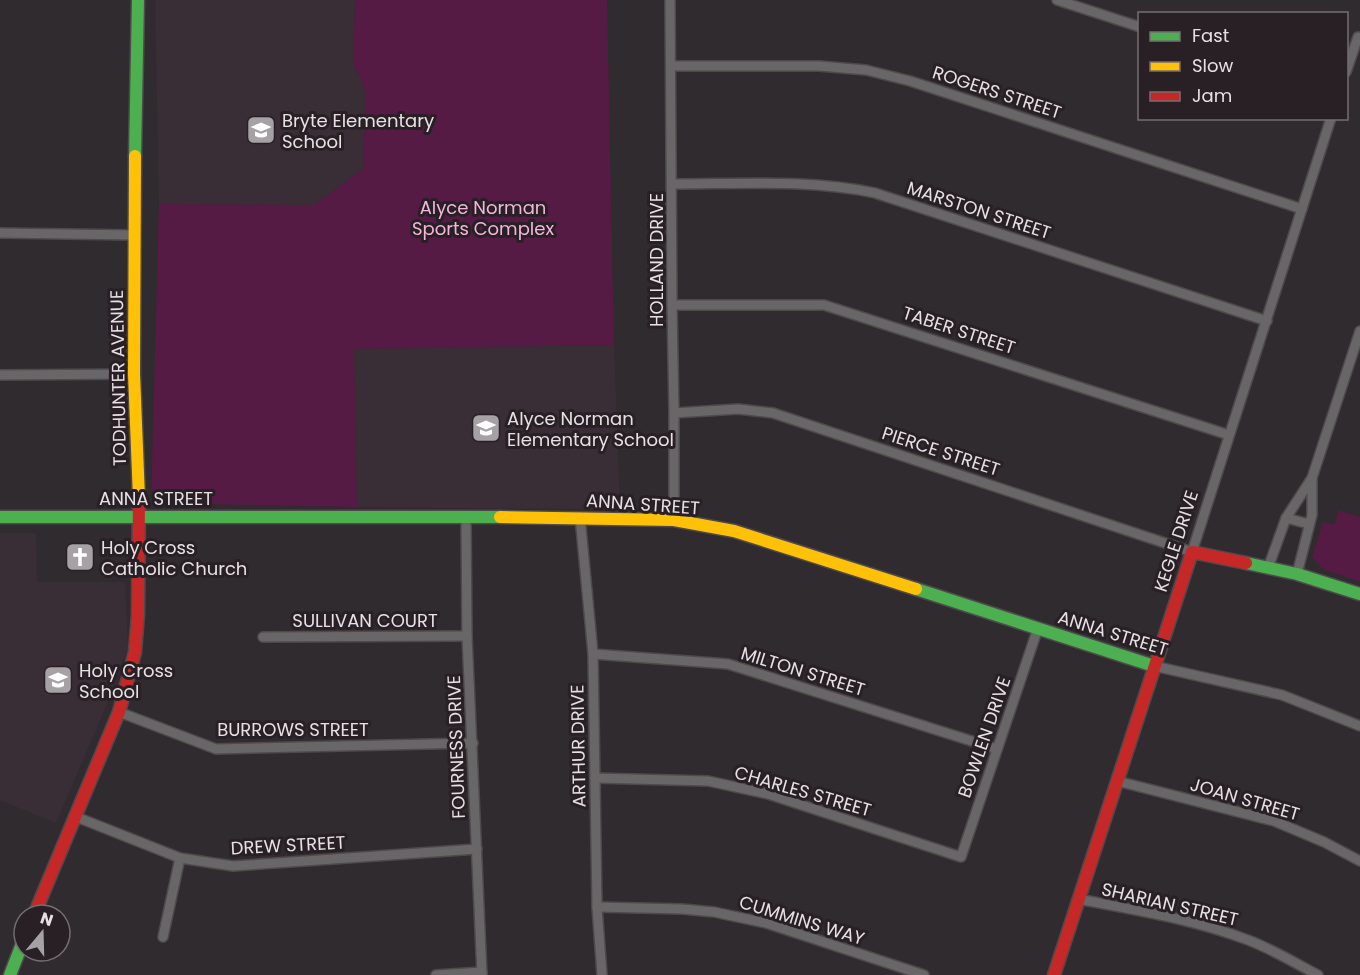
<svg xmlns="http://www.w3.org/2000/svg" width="1360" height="975" viewBox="0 0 1360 975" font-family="Poppins,sans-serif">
	<rect width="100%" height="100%" fill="#302b2e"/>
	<g fill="#3a2e36">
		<path d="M155 0H355L353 62 366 91 363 169 314 205 159 204Z"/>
		<path d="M614 345 620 509 357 507 354 349Z"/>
		<path d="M0 533H36L37 582H125L128 648 104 711 56 823 0 800Z"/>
	</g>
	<g fill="#551b44">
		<path d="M355 0H607L614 345 354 349 357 507 151 503 159 204 314 205 363 169 366 91 353 62Z"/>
		<path d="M1339 510 1360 517V582L1323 569 1312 557 1323 522 1334 525Z"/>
	</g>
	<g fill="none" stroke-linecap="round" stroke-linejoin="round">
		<g stroke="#4d494c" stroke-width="12">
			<g id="street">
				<path d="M670 0 672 305 674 413V520"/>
				<path d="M1057 0 1140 27"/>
				<path d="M671 66H819L866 70 910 81 1302 209"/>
				<path d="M1346 72 1358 37"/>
				<path d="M672 184C739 184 809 179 875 193L1267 321"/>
				<path d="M0 233 133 235"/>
				<path d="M672 305H824L1229 435"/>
				<path d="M0 375 134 374"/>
				<path d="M674 413 738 409 773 413 1192 552 1331 118"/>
				<path d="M580 517 593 654 597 907 602 975"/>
				<path d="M466 518 467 636 482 975"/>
				<path d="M1286 518 1309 524"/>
				<path d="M1268 568 1286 518 1312 478"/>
				<path d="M1297 574 1312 515V478L1360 331"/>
				<path d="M263 637 467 636"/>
				<path d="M593 654 728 664 997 749"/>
				<path d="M1154 666 1282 695 1360 726"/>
				<path d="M119 712 216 749 473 743"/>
				<path d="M595 778 708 781 768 794 961 857 1038 628"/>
				<path d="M1117 781 1274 821 1324 842 1360 861"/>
				<path d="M74 816 180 858 233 866 477 849"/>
				<path d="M1078 899C1135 910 1193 919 1248 940 1272 949 1295 963 1318 975"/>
				<path d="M597 907 682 909 714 912 766 923 924 975"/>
				<path d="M163 937 180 858"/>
				<path d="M436 975 482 972"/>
			</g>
		</g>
		<g stroke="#4d494c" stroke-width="15">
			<g id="fast">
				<path d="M135 156 138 0"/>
				<path d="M0 517H500"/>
				<path d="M1246 563 1297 574 1360 594"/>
				<path d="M916 589 1154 666"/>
				<path d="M10 975 24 939"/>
			</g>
		</g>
		<g stroke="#4d494c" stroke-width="15">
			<g id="slow">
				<path d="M135 156 134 374 139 498"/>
				<path d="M500 517 674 520 734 531 916 589"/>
			</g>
		</g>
		<g stroke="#4d494c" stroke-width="15">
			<g id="jam">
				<path d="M34 915 119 712 135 652 138 614 139 498"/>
				<path d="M1054 975 1192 552 1246 563"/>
			</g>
		</g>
		<use href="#street" stroke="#696668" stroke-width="9"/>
		<use href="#fast" stroke="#4caf50" stroke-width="12"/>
		<use href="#slow" stroke="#ffc107" stroke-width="12"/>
		<use href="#jam" stroke="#c62828" stroke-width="12"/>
	</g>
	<defs>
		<g id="school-square" transform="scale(1.5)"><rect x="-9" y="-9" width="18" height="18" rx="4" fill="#a6a1a4" stroke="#282025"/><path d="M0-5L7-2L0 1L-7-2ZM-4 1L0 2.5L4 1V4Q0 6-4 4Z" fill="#fff"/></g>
		<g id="church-square" transform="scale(1.5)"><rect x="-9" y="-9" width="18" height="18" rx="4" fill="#a6a1a4" stroke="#282025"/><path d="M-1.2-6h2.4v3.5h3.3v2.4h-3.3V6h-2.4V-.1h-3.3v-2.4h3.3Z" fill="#fff"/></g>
	</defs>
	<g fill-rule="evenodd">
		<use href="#school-square" x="261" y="130"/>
		<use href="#school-square" x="486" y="428"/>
		<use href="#church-square" x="80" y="557"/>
		<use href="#school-square" x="58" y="680"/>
	</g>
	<g text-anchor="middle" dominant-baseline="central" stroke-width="6" stroke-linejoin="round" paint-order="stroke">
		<g font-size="18" fill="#e6e0e3" stroke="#282025">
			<text transform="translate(997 92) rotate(18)">ROGERS STREET</text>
			<text transform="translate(979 210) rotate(18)">MARSTON STREET</text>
			<text transform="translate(656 260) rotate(-90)">HOLLAND DRIVE</text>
			<text transform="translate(959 330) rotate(18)">TABER STREET</text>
			<text transform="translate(118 378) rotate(-91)">TODHUNTER AVENUE</text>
			<text transform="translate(941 451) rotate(18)">PIERCE STREET</text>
			<text x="156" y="498">ANNA STREET</text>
			<text transform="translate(643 504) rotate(4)">ANNA STREET</text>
			<text transform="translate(1176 541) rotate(-72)">KEGLE DRIVE</text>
			<text x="365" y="620">SULLIVAN COURT</text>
			<text transform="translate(1113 633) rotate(17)">ANNA STREET</text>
			<text transform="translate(803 671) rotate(17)">MILTON STREET</text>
			<text x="293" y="729">BURROWS STREET</text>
			<text transform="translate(984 737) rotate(-71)">BOWLEN DRIVE</text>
			<text transform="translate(578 746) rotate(-91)">ARTHUR DRIVE</text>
			<text transform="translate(456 747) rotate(-92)">FOURNESS DRIVE</text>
			<text transform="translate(803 791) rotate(16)">CHARLES STREET</text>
			<text transform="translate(1245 799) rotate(16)">JOAN STREET</text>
			<text transform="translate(288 845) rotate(-3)">DREW STREET</text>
			<text transform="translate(1170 904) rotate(13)">SHARIAN STREET</text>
			<text transform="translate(802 920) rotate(17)">CUMMINS WAY</text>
		</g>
		<g font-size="18" fill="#e6e0e3" stroke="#282025" text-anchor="start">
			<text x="282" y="120">Bryte Elementary<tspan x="282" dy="21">School</tspan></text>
			<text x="507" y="418">Alyce Norman<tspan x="507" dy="21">Elementary School</tspan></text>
			<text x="101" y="547">Holy Cross<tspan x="101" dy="21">Catholic Church</tspan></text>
			<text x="79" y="670">Holy Cross<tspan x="79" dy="21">School</tspan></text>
		</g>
		<g font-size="18" fill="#f4b5dc" stroke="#282025">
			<text x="483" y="207">Alyce Norman<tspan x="483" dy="21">Sports Complex</tspan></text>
		</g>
	</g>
	<rect x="1138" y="12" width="210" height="108" fill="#282025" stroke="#746d71" stroke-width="1.5"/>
	<rect x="1150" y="32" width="30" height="9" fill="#4caf50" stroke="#746d71" stroke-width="1.5"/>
	<text x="1192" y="42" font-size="18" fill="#e6e0e3">Fast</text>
	<rect x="1150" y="62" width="30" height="9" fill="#ffc107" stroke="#746d71" stroke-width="1.5"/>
	<text x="1192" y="72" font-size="18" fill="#e6e0e3">Slow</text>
	<rect x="1150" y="92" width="30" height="9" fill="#c62828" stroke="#746d71" stroke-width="1.5"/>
	<text x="1192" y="102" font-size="18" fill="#e6e0e3">Jam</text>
	<g transform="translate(42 933) rotate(19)"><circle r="28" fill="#282025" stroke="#746d71" stroke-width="1.5"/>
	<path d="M0-4.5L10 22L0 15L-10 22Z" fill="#a6a1a4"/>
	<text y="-9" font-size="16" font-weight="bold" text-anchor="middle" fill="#e6e0e3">N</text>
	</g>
</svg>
